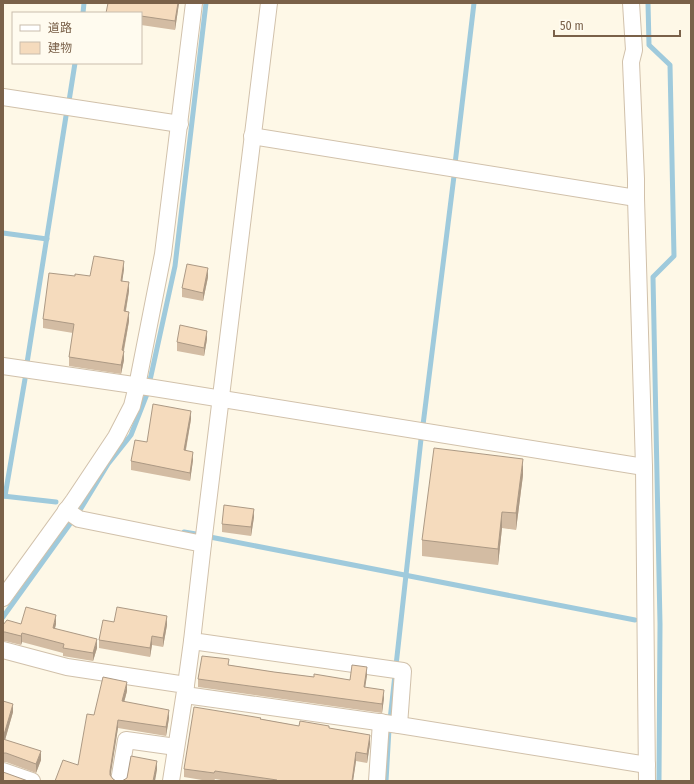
<svg xmlns="http://www.w3.org/2000/svg" width="694" height="784" viewBox="0 0 694 784" font-family="'Fira Sans Condensed','Noto Sans JP',sans-serif">
	<rect width="100%" height="100%" fill="#fef8e7"/>
	<g fill="none" stroke-linecap="round" stroke-linejoin="round">
		<g stroke="#9fcadc" stroke-width="5">
			<path d="M648 3 649 45 670 65 674 256 653 277 660 624 659 781"/>
			<path d="M83 13 84 3"/>
			<path d="M69 101 75 63"/>
			<path d="M455 164 474 3"/>
			<path d="M3 233 47 239"/>
			<path d="M27 363 66 116"/>
			<path d="M423 425 454 176"/>
			<path d="M3 496 56 502"/>
			<path d="M5 496 25 379"/>
			<path d="M184 532 196 534"/>
			<path d="M210 537 635 620"/>
			<path d="M3 617 80 510 108 464 131 435 147 394 175 266 206 3"/>
			<path d="M386 781 389 729 421 439"/>
		</g>
		<g stroke="#d1c1ab" stroke-width="18">
			<g id="minor">
				<path d="M269 3 203 544 192 641 403 671 399 725"/>
				<path d="M631 3 634 50 631 62 636 179V198L644 467 647 781"/>
				<path d="M3 97 180 124"/>
				<path d="M252 136 636 198"/>
				<path d="M3 366 154 388 644 467"/>
				<path d="M66 510 79 519 203 544"/>
				<path d="M3 598 74 500 116 437 132 406 137 386 163 254 194 3"/>
				<path d="M3 650 67 667 186 685 171 781"/>
				<path d="M186 685 192 641"/>
				<path d="M185 695 399 725 647 765"/>
				<path d="M3 771 32 781"/>
				<path d="M119 781 126 740 176 747"/>
				<path d="M377 781 381 722"/>
			</g>
		</g>
		<use href="#minor" stroke="#fff" stroke-width="16"/>
	</g>
	<g fill="#d3bca3">
		<path d="M179 3 175 30 141 25V13Z"/>
		<path d="M124 269 122 281 129 291 126 311 129 321 124 351V360L121 374 69 366V357L73 333 43 328V319L75 276H90Z"/>
		<path d="M208 277 203 301 182 297V288Z"/>
		<path d="M207 339 204 356 177 351V342Z"/>
		<path d="M191 419 186 450 193 460 190 481 131 470V461L147 442Z"/>
		<path d="M523 475 516 530 502 528 498 565 422 556V540Z"/>
		<path d="M254 517 251 536 222 532V524Z"/>
		<path d="M21 624H56L55 628 97 648 93 661 63 656V653L22 642 21 645 5 641H3V625Z"/>
		<path d="M167 625 163 647 152 645 150 657 99 648V640Z"/>
		<path d="M229 665 274 672 314 677 350 680 367 675 365 687 384 698 382 713 198 687V679Z"/>
		<path d="M127 691 124 702 169 718 166 736 118 728 110 776 113 779 78 765 94 715Z"/>
		<path d="M3 701 13 712 5 740 41 760 36 773 6 762H3Z"/>
		<path d="M261 719 299 726 329 729 370 744 367 763 356 761 353 781H227L215 779 214 781H208L184 777V769Z"/>
	</g>
	<g fill="#ac9984">
		<path d="M178 3H179L175 30V21Z"/>
		<path d="M124 261V269L121 290V281Z"/>
		<path d="M208 268V277L203 301V293Z"/>
		<path d="M129 282V291L124 320V311Z"/>
		<path d="M129 312V321L122 359V350Z"/>
		<path d="M207 331V339L204 356V348Z"/>
		<path d="M124 351V360L121 374V365Z"/>
		<path d="M191 411V419L184 459V450Z"/>
		<path d="M193 452V460L190 481V473Z"/>
		<path d="M523 459V475L516 530V513Z"/>
		<path d="M254 509V517L251 536V527Z"/>
		<path d="M502 512V528L498 565V549Z"/>
		<path d="M56 615V624L53 636V628Z"/>
		<path d="M167 616V625L163 647V638Z"/>
		<path d="M22 633V642L21 645V636Z"/>
		<path d="M152 636V645L150 657V648Z"/>
		<path d="M97 639V648L93 661V653Z"/>
		<path d="M367 667V675L364 695V687Z"/>
		<path d="M127 682V691L122 710V701Z"/>
		<path d="M384 690V698L382 713V704Z"/>
		<path d="M13 704V712L3 747V738Z"/>
		<path d="M169 710V718L166 736V727Z"/>
		<path d="M118 720V728L110 779V771Z"/>
		<path d="M370 735V744L367 763V754Z"/>
		<path d="M41 751V760L36 773V764Z"/>
		<path d="M356 752V761L353 781H352Z"/>
		<path d="M157 761V770L155 781H153Z"/>
	</g>
	<g fill="#f5dbbd" stroke="#ac9984">
		<path d="M108 3H178L175 21 141 16V13H106Z"/>
		<path d="M94 256 124 261 121 281 129 282 124 311 129 312 122 350 124 351 121 365 69 357 74 324 43 319 49 273 75 276V274L90 276Z"/>
		<path d="M187 264 208 268 203 293 182 288Z"/>
		<path d="M180 325 207 331 204 348 177 342Z"/>
		<path d="M153 404 191 411 184 450 193 452 190 473 131 461 135 440 147 442Z"/>
		<path d="M434 448 523 459 516 513 502 512 498 549 422 540Z"/>
		<path d="M224 505 254 509 251 527 222 524Z"/>
		<path d="M26 607 56 615 53 628 97 639 93 653 63 648 64 644 22 633 21 636 5 632H3V625L7 620 21 624Z"/>
		<path d="M117 607 167 616 163 638 152 636 150 648 99 640 103 620 114 622Z"/>
		<path d="M202 656 229 659 228 665 274 672 314 677V674L350 680 352 665 367 667 364 687 384 690 382 704 198 679Z"/>
		<path d="M103 677 127 682 122 701 169 710 166 727 118 720 110 771V775L113 779 116 781H55L63 760 78 765 87 714 94 715Z"/>
		<path d="M3 701 13 704 3 738Z"/>
		<path d="M194 707 261 718 260 719 299 726 300 721 329 726V728L370 735 367 754 356 752 352 781H277V780L215 771 214 773 184 769Z"/>
		<path d="M3 739 41 751 36 764 6 753H3Z"/>
		<path d="M131 756 157 761 153 781H122L127 778Z"/>
		<path d="M3 772 28 781H3Z"/>
	</g>
	<rect width="694" height="784" fill="none" stroke="#7a6149" stroke-width="8"/>
	<rect x="12" y="12" width="130" height="52" fill="#fffbef" stroke="#cabdad"/>
	<rect x="20" y="25" width="20" height="6" fill="#ffffff" stroke="#cabdad"/>
	<text x="48" y="32" font-size="12" fill="#7a6149">道路</text>
	<rect x="20" y="42" width="20" height="12" fill="#f5dbbd" stroke="#cabdad"/>
	<text x="48" y="52" font-size="12" fill="#7a6149">建物</text>
	<path d="M554 30v6h126v-6" fill="none" stroke="#7a6149" stroke-width="2"/>
	<text x="560" y="30" font-size="12" fill="#7a6149" stroke="#fffbef" stroke-width="3" paint-order="stroke">50 m</text>
</svg>
